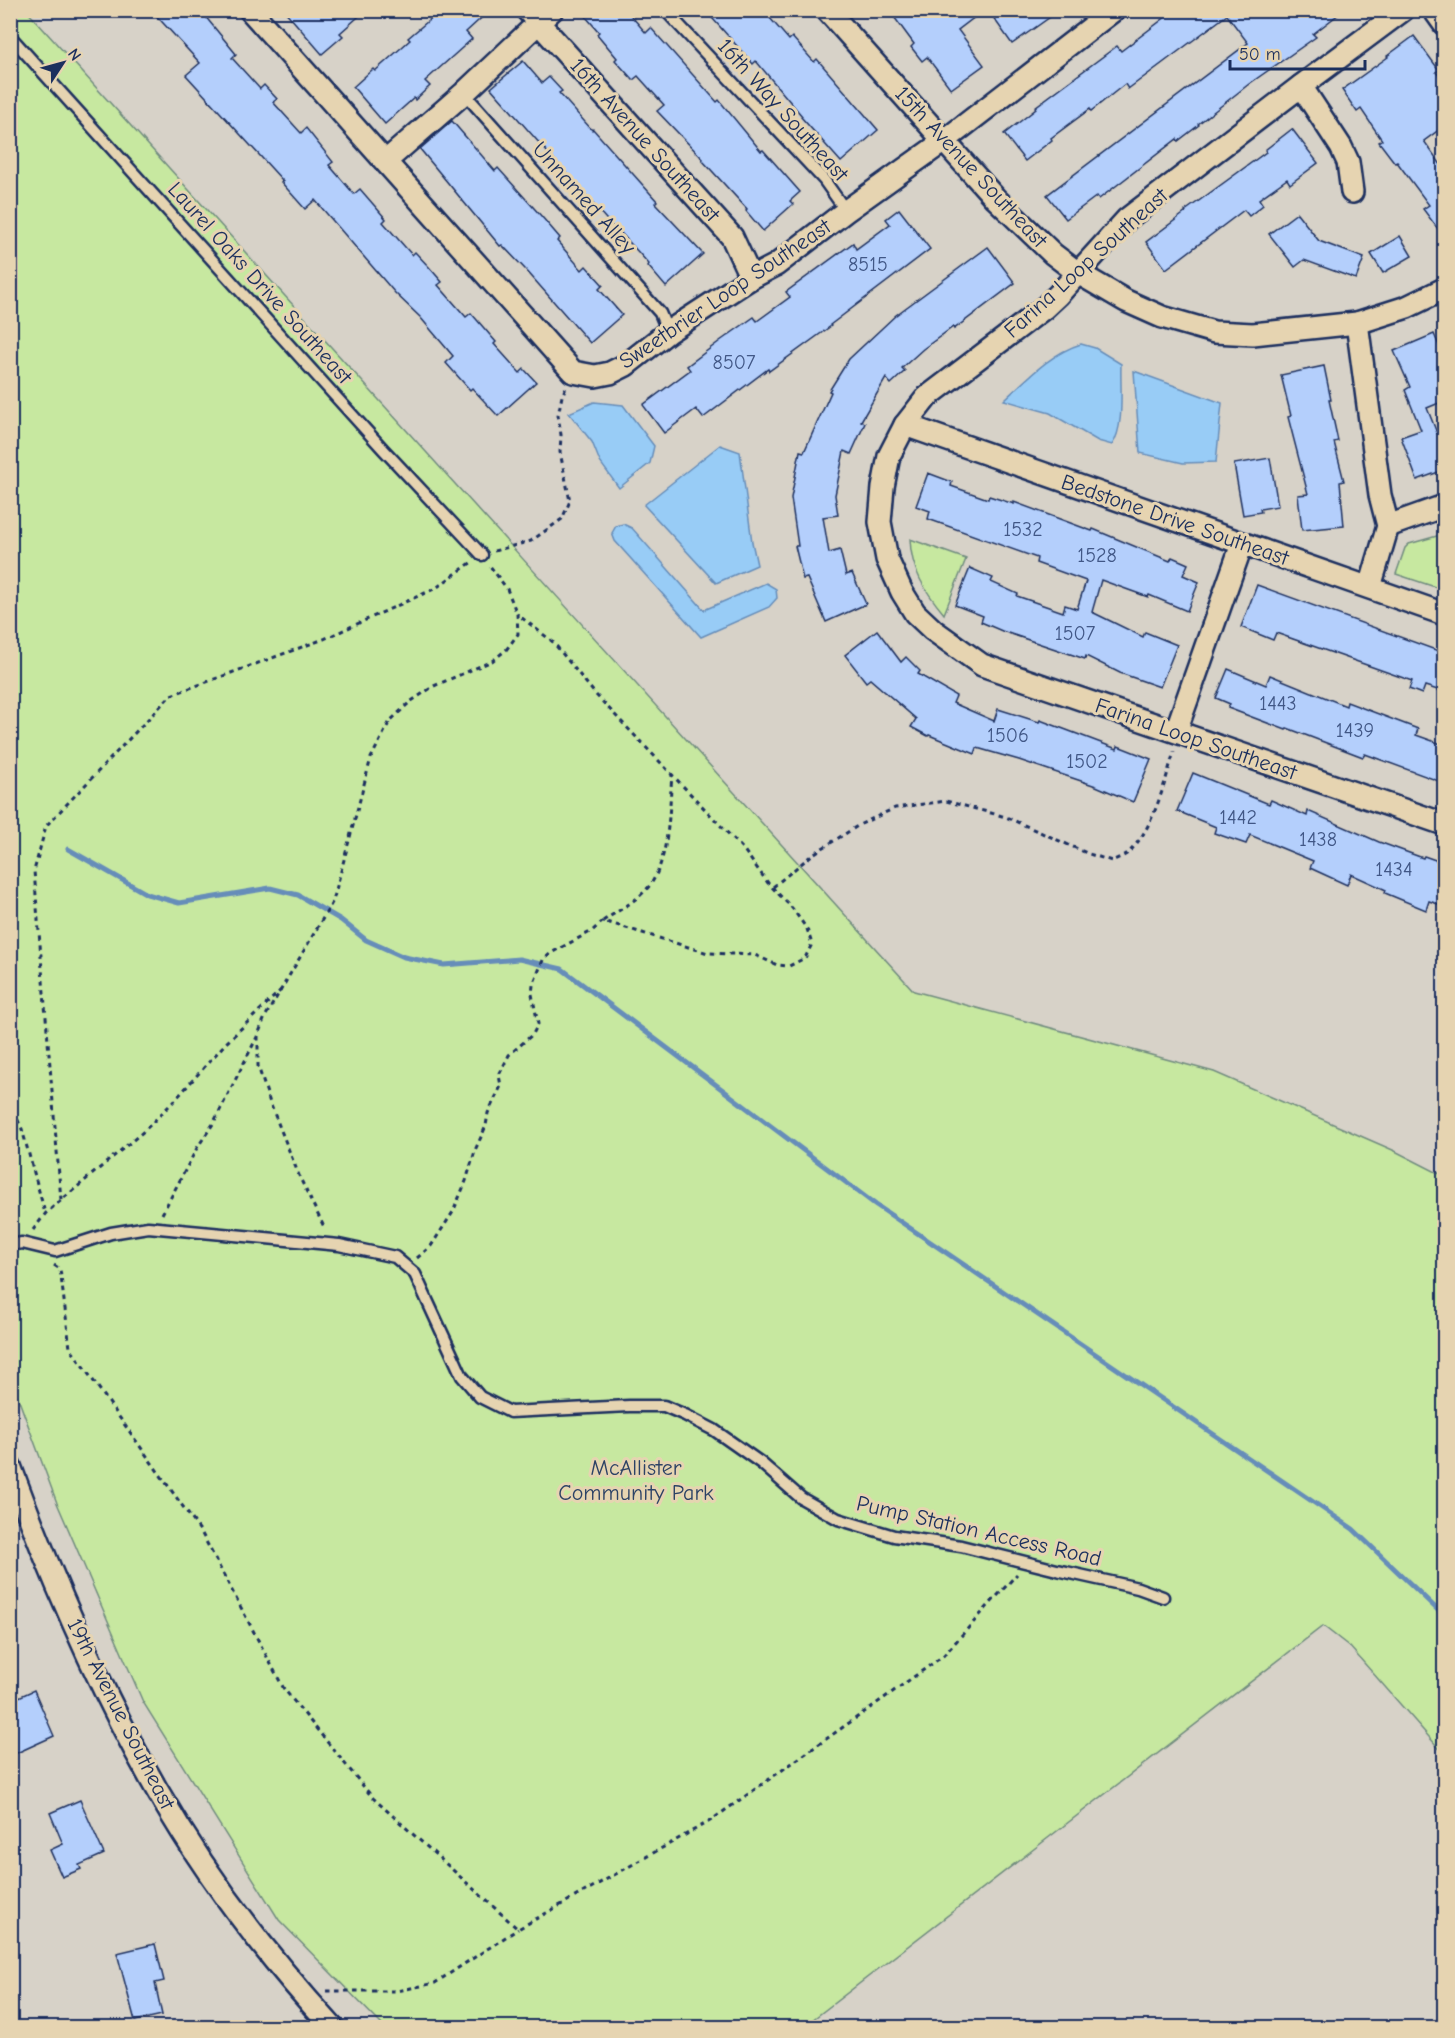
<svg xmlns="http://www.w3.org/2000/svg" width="1455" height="2038" viewBox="0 0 1455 2038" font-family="'Comic Neue',sans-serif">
	<rect width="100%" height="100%" fill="#d7d2c8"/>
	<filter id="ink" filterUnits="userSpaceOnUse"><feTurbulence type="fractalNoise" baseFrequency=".0167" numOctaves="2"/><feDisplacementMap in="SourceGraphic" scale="12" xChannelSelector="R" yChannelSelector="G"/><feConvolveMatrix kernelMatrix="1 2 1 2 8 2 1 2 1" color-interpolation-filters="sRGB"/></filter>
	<g filter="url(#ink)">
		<g fill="#c7e8a0" stroke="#718c7f" stroke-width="1.5">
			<path d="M26 10 914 991 1214 1072 1395 1151 1444 1176V1754L1350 1647 1323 1626 803 2027H384L279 1920 143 1702 57 1503 11 1379 10 11Z"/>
			<path d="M1444 534V590L1396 574 1405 548 1409 544Z"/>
			<path d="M910 539 966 559 944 614C925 591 911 570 910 539Z"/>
		</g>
		<g fill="#98ccf6" stroke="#668db9" stroke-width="1.5">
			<path d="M1081 344 1095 348 1121 364C1120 387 1125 427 1112 445L1098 441 1050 413 1004 400C1027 379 1051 353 1081 344Z"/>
			<path d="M1134 371 1222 403 1216 462 1183 463 1140 453Z"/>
			<path d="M594 402 623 405 654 446 650 463 619 488 600 462 592 442 569 413Z"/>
			<path d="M720 445 740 452 752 542 757 565 716 583 644 505Z"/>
			<path d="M623 524 632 528 704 610 766 583 776 589 777 598 769 607 701 637 615 541 612 533 616 526Z"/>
		</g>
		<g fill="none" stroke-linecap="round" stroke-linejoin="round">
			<path stroke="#668db9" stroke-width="5" d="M68 849 147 894 179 903 270 888 298 895 341 920 366 940 404 957 444 965 519 959 562 969 876 1205 1353 1529 1444 1616"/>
		</g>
		<g fill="#b4cffc" stroke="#1b2f5e" stroke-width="1.5">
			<path d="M151 10H200L236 54 232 58 260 89 264 85 277 99 273 102 301 133 306 128 333 162 329 165 354 194 360 189 386 219 383 222 412 255 415 252 429 267 442 282 438 285 466 317 471 313 496 342 494 344 520 373 524 369 536 382 498 416 472 388 470 390 446 363 453 356 420 317 395 293 315 200 305 209 281 182 283 181 186 75 200 63Z"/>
			<path d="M284 10H366L340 33 343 36 322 54Z"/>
			<path d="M441 10H490L466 32 472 39 425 81 430 86 415 100 414 98 385 124 353 87 373 69 375 71 410 40 408 38Z"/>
			<path d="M580 10H626L646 33 651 28 717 102 719 100 761 151 763 150 800 192 790 201 793 204 763 231 746 211 747 209 702 160 703 159 657 111 664 105 638 76 633 80 615 60 617 58 597 34 599 32Z"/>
			<path d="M705 10H763L789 40 792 37 814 62 817 59 878 130 841 162 801 117 802 116 756 61 753 64Z"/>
			<path d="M889 10H984L958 30 984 65 951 89 927 57 922 61 911 47 914 44Z"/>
			<path d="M988 10H1060L1012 44Z"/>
			<path d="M1175 10H1344L1313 34 1316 37 1249 84 1198 124 1199 125 1178 141 1177 139 1099 199 1097 196 1066 219 1047 195 1248 43 1227 15 1128 89 1125 84 1091 111 1090 109 1051 138 1052 140 1025 161 1004 134 1036 109 1035 107 1117 46 1121 51Z"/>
			<path d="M1414 36 1439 70 1436 72 1444 82V126L1424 141 1444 169V237L1423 209 1429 205 1397 162 1395 163 1379 142 1382 140 1361 109 1357 112 1342 90 1388 57 1387 56Z"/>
			<path d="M523 61 542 83 549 77 562 91 559 93 592 130 593 129 657 201 655 203 703 254 666 287 648 266 649 264 621 233 620 235 491 88Z"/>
			<path d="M452 121 495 171 498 168 542 217 560 238 557 241 582 270 586 266 603 285 599 289 622 315 590 343 525 269 502 245 500 246 420 149Z"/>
			<path d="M1292 129 1318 163 1290 184 1287 179 1259 199 1263 205 1249 216 1244 210 1166 269 1146 242 1186 212 1185 211 1266 152 1265 150Z"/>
			<path d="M899 209 930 249 830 325 831 326 769 371 768 369 703 418 696 409 664 433 643 405 690 370 687 366 720 341 754 317 757 321 790 297 786 292 853 243 856 249 890 224 886 219Z"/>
			<path d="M1297 213 1319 241 1364 258 1356 279 1304 260 1295 267 1269 234Z"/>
			<path d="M1400 236 1412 256 1383 273 1371 254Z"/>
			<path d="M988 247 1015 283 954 329 953 327 923 349 902 368 905 371 891 384 886 378 861 421 865 423 851 454 844 451 835 495 838 515 823 517 829 553 840 550 846 575 852 573 866 604 826 622 807 578 803 579 795 546H798L791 498 800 451 804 452 831 392 829 391 849 359 896 315Z"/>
			<path d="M1434 334 1444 357V367L1439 369 1444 382V401L1427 408 1437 433 1444 430V470L1417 480 1401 437 1421 430 1405 390 1410 387 1394 351Z"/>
			<path d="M1324 366 1331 400H1329L1338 441 1334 442 1344 481 1340 482 1344 526 1302 530 1298 495 1308 494 1288 417 1291 416 1281 375Z"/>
			<path d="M1270 458 1278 506 1260 509 1261 512 1243 515 1234 464Z"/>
			<path d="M928 473 952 482 951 486 988 499 989 496 1014 504V502L1092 531 1093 529 1170 561 1172 557 1188 564 1183 575 1199 582 1187 611 1149 595 1148 597 1101 580 1092 612 1143 637 1145 632 1177 645 1160 687 1120 673 1086 656 1085 659 1002 631 981 622 983 616 955 605 970 568 993 578 991 582 1018 594 1017 596 1063 612 1065 605 1077 609 1086 581 1036 563 1037 558 928 519 930 511 916 506Z"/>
			<path d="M1257 585 1444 653V692L1425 686 1422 694 1409 689 1412 681 1276 633 1273 640 1241 627Z"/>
			<path d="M877 630 901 662 906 657 920 671 918 674 956 696 953 703 994 721 998 709 1039 722 1040 720 1117 749 1118 746 1151 759 1133 802 1096 786 1019 760 977 748 975 754 929 735 928 736 911 727 916 719 870 679 866 682 845 655Z"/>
			<path d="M1228 669 1266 685 1270 675 1346 706 1347 702 1418 729 1416 735 1444 745V783L1365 754 1363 757 1287 728 1286 730 1228 708 1230 704 1216 698Z"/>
			<path d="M1193 773 1269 804 1271 800 1307 816 1308 811 1379 842 1423 858 1424 856 1444 863V906L1429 901 1426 910 1385 893 1386 890 1351 874 1347 885 1310 868 1313 861 1250 835 1246 844 1214 833 1216 827 1177 811Z"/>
			<path d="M34 1690 54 1736 10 1756V1701Z"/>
			<path d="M80 1800 104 1854 79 1865 81 1869 62 1877 50 1850 63 1844 50 1813Z"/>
			<path d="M155 1944 164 1981 155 1983 162 2015 135 2021 117 1953Z"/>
		</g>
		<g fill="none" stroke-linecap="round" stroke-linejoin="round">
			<g stroke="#1b2f5e" stroke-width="15">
				<g id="lane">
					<path d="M665 10 824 180 846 211"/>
					<path d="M10 36 383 449 482 555"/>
					<path d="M464 93 660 313 668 332"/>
					<path d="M10 1245 22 1243 55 1251 111 1233 148 1227 339 1245 395 1257 415 1274 462 1376 480 1397 510 1412 629 1406H664L685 1415 714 1430 761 1463 801 1498 838 1519 894 1536 961 1546 1057 1570 1138 1588 1163 1597"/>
				</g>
			</g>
			<g stroke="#1b2f5e" stroke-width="26">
				<g id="street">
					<path d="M250 10 573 372 595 376 610 373 626 365 668 332 751 278 776 265 846 211 944 141 1114 10"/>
					<path d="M527 10 732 237 751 278"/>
					<path d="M827 10 995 198 1053 254 1078 273 1126 301 1162 317 1214 332 1253 334 1357 323 1407 307 1444 289"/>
					<path d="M1403 10 1301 86 1127 219 1058 295 1043 309 927 397 905 425 889 456 883 487 880 522 887 559 902 592 915 613 933 630 982 665 1444 824"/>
					<path d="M1434 10 1444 24"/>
					<path d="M1301 86 1341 147 1348 162 1352 192"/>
					<path d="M386 161 464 93 552 10"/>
					<path d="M1357 323 1380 495 1388 526 1370 587"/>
					<path d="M905 425 1444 614"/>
					<path d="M1388 526 1444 506"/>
					<path d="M1176 731 1242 544"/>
					<path d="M10 1466C51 1577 98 1687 157 1790 205 1874 267 1956 333 2028"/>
				</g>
			</g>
			<g stroke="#1b2f5e" stroke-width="3" stroke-dasharray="4.5 4.5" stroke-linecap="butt">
				<path d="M494 551 531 541 562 519 570 501 560 452 561 435 558 415 562 396 566 387"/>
				<path d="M773 887 813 854 859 825 895 808 946 801 1006 817 1089 854 1112 861C1118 858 1125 856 1129 852 1154 828 1164 784 1174 752"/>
				<path d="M603 921C616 912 633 903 645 891 670 866 669 808 672 775"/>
				<path d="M258 1036V1066L270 1103 300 1178 325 1229"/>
				<path d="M10 1103 22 1129 45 1213"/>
				<path d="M61 1200 34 871 46 826 171 695 324 639 436 588 472 562"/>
				<path d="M162 1214 197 1148 213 1124 258 1035 265 1017 333 901 371 758 390 721 410 702 434 686 492 661 506 650 518 634 517 614 507 589 490 566"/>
				<path d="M33 1230 46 1213 144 1131 174 1101 225 1044 281 990"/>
				<path d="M417 1258 431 1246 453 1212 466 1181 476 1148 486 1126 488 1113 501 1086 499 1075 509 1055 533 1034 538 1024 532 994 533 985 543 960 551 953 592 931 603 921 708 953 755 955 777 965 789 966 805 958 812 944 807 929 792 908 768 883 743 849 596 695 553 642 517 614"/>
				<path d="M54 1265 60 1269 70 1348 201 1532 284 1689 373 1798 518 1929 710 1821 856 1718 943 1656 1017 1574"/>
				<path d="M327 1991H397L435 1983 518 1929"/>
			</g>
			<use href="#lane" stroke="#e6d4b1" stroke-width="10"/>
			<use href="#street" stroke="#e6d4b1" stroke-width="21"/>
		</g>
	</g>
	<g text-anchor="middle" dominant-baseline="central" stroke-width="6" stroke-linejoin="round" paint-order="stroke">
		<g font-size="20" fill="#415786">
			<text x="868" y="264">8515</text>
			<text x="734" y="362">8507</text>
			<text x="1023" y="529">1532</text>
			<text x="1097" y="555">1528</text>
			<text x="1075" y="633">1507</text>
			<text x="1278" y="703">1443</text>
			<text x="1355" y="730">1439</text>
			<text x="1008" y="735">1506</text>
			<text x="1087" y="761">1502</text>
			<text x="1238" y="817">1442</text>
			<text x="1318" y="839">1438</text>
			<text x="1394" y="869">1434</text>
		</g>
		<g font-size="22" fill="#1b2f5e" stroke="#e6d4b1">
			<text transform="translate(783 110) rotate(48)">16th Way Southeast</text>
			<text transform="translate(645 140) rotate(48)">16th Avenue Southeast</text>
			<text transform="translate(971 167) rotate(47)">15th Avenue Southeast</text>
			<text transform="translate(584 198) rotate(48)">Unnamed Alley</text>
			<text transform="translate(1086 263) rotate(-42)">Farina Loop Southeast</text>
			<text transform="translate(260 283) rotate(48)">Laurel Oaks Drive Southeast</text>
			<text transform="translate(725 294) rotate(-34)">Sweetbrier Loop Southeast</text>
			<text transform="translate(1175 520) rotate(19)">Bedstone Drive Southeast</text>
			<text transform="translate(1196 739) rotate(19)">Farina Loop Southeast</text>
			<text transform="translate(979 1531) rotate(13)">Pump Station Access Road</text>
			<text transform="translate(121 1714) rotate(63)">19th Avenue Southeast</text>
		</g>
		<g font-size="22" fill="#2c4265" stroke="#e6d4b1">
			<text x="636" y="1468">McAllister<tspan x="636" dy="25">Community Park</tspan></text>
		</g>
	</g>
	<rect width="1455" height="2038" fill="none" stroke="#e6d4b1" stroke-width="36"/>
	<rect x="18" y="18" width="1419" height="2002" fill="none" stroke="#1b2f5e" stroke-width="2" filter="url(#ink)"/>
	<g transform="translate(63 63) rotate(54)" stroke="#e6d4b1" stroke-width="4.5" paint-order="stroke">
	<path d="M0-4.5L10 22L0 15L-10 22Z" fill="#1b2f5e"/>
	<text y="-9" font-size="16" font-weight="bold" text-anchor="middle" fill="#1b2f5e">N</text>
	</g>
	<path d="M1230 60v9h135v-9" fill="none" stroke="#1b2f5e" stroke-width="3"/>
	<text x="1239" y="60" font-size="18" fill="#1b2f5e" stroke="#e6d4b1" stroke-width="4.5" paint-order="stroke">50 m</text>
</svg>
